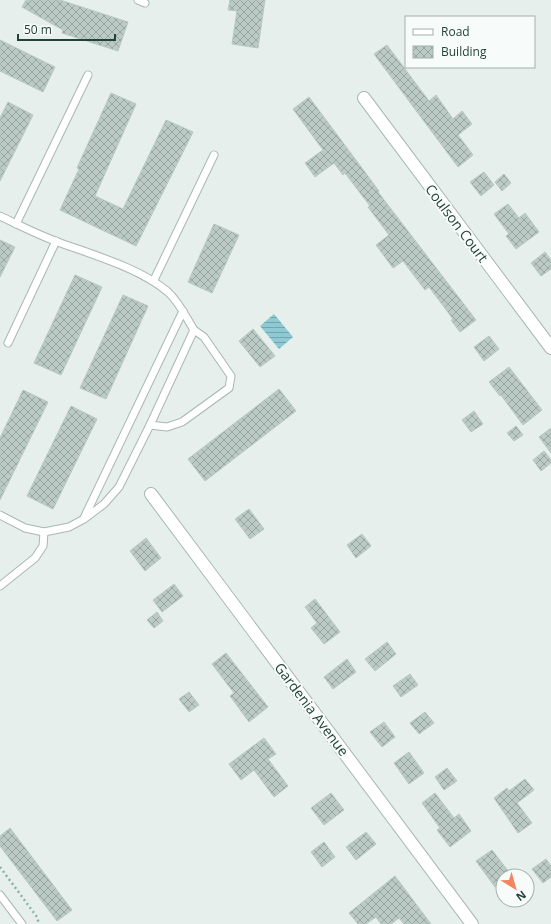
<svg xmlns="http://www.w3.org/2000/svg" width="551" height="924" viewBox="0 0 551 924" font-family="'Open Sans',sans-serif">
	<defs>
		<pattern id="water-rules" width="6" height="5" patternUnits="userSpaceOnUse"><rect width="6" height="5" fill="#8ec9d4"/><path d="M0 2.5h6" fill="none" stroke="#74a5ad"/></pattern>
		<pattern id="building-cross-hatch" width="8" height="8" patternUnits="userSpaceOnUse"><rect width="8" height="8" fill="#bbcac4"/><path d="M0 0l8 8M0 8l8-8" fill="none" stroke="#98a6a0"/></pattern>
	</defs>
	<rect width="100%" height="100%" fill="#e6efeb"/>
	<path fill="url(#water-rules)" d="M274 314 293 337 279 349 260 326Z"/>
	<g fill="url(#building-cross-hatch)" stroke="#b8c9c2">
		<path d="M26 0H60L128 22 118 51 62 33 63 30 22 7Z"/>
		<path d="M230 0H265L258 48 232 44 237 11 228 10Z"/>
		<path d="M0 40 55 67 43 92 0 71Z"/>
		<path d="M387 45 429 101 436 95 453 119 462 111 472 124 458 135 473 155 458 167 374 54Z"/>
		<path d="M111 93 136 104 95 196 123 209 166 120 193 132 136 246 60 210 79 169 77 168Z"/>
		<path d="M309 97 379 191 378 192 476 320 460 332 451 320 453 319 429 287 425 290 403 261 393 268 376 245 389 235 368 207 370 206 345 173 343 175 334 163 315 177 305 163 323 150 293 109Z"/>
		<path d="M8 102 33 115 0 181V118Z"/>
		<path d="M484 172 494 185 481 196 470 182Z"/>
		<path d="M504 174 511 183 502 191 495 182Z"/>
		<path d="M508 204 519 218 525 213 539 232 516 249 506 236 509 234 494 214Z"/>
		<path d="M214 224 239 235 212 293 188 282Z"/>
		<path d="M0 240 15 247 0 277Z"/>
		<path d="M545 252 551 260V269L541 276 531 263Z"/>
		<path d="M75 275 102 287 61 375 34 363Z"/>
		<path d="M123 295 148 306 106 399 80 388Z"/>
		<path d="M253 329 275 356 260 367 239 341Z"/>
		<path d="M489 336 499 349 484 361 474 347Z"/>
		<path d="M509 367 542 410 523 425 501 395 500 396 489 382Z"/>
		<path d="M279 389 296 411 205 481 188 459Z"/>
		<path d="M23 390 48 402 0 500V438Z"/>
		<path d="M71 406 97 419 53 509 27 496Z"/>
		<path d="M474 411 483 424 471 432 462 420Z"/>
		<path d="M516 426 523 435 514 441 507 433Z"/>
		<path d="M551 428V453L539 437Z"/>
		<path d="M544 451 551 460V463L541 471 533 460Z"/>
		<path d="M249 509 264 529 250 539 235 519Z"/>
		<path d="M362 534 371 546 356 558 347 545Z"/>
		<path d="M146 538 161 558 145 571 130 551Z"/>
		<path d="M174 584 183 596 162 612 153 600Z"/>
		<path d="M315 599 340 632 324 644 311 628 317 623 305 607Z"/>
		<path d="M157 612 163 621 154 628 147 620Z"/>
		<path d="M387 642 396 654 375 671 365 659Z"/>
		<path d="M226 653 268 707 249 722 230 696 234 693 212 664Z"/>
		<path d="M347 659 356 672 333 689 324 677Z"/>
		<path d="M410 674 418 685 401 697 393 686Z"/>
		<path d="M189 692 199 705 189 712 179 699Z"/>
		<path d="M425 712 434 723 419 734 410 723Z"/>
		<path d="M384 722 395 737 382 747 370 732Z"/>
		<path d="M264 738 276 754 268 759 288 786 274 797 254 770 241 780 229 764Z"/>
		<path d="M409 752 424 773 409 784 394 763Z"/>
		<path d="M447 768 457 781 444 790 435 777Z"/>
		<path d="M525 779 534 790 517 803 532 823 518 833 494 798 507 788 509 791Z"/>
		<path d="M331 793 344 810 324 825 311 808Z"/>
		<path d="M435 793 454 818 459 814 471 831 450 847 437 830 440 828 422 803Z"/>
		<path d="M10 828 72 910 57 921 0 846V836Z"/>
		<path d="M366 832 376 844 356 860 346 847Z"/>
		<path d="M324 842 335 857 322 867 311 852Z"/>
		<path d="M492 850 512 876H503V881L495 887 476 861Z"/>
		<path d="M546 859 551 866V877L543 883 532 869Z"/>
		<path d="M395 876 431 924H404L399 918 391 924H381L376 917 366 924H358L349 913Z"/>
	</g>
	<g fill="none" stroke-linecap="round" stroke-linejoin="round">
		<g stroke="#a8b8b2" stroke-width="9">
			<g id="lane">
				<path d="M138 0 145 3"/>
				<path d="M0 216C19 225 38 235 58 242 93 255 140 268 168 292 179 302 186 317 194 330L150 425 119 487 104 504 84 519 69 527 44 532 25 528 0 515"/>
				<path d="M16 224 88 75"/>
				<path d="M154 280 214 155"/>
				<path d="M8 343 56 241"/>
				<path d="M150 425 167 427 182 422 229 388 231 376 204 337 194 330"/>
				<path d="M84 518 183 311"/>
				<path d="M0 586 35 558 43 546 44 532"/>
				<path d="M0 895 22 924"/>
			</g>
		</g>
		<g stroke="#a8b8b2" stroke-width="14">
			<g id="street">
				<path d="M364 98 551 348"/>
				<path d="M151 494 472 924"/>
			</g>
		</g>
		<path stroke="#86b3a5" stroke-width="2.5" stroke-dasharray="2 3" stroke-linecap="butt" d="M0 867 37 917 39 924"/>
		<use href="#lane" stroke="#fff" stroke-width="7"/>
		<use href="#street" stroke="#fff" stroke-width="12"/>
	</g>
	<g text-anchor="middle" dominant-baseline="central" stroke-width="4" stroke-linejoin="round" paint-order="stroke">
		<g font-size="14" fill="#24423a" stroke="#f7fbf9">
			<text transform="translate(457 223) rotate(53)">Coulson Court</text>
			<text transform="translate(312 709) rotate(53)">Gardenia Avenue</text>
		</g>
	</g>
	<rect x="405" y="16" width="130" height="52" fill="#f7fbf9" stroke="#a3b1ad"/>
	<rect x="413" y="29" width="20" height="6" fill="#ffffff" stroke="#a3b1ad"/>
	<text x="441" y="36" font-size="12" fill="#24423a">Road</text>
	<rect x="413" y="46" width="20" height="12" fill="url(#building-cross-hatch)" stroke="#a3b1ad"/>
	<text x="441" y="56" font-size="12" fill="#24423a">Building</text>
	<g transform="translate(515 888) rotate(143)"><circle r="19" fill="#f7fbf9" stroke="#a3b1ad"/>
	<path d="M0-3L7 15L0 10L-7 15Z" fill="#f4845f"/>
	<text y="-6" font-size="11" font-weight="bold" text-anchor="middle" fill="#24423a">N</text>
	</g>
	<path d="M18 34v6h97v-6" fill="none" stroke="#24423a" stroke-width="2"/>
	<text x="24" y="34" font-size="12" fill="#24423a" stroke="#f7fbf9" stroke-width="3" paint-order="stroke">50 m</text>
</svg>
